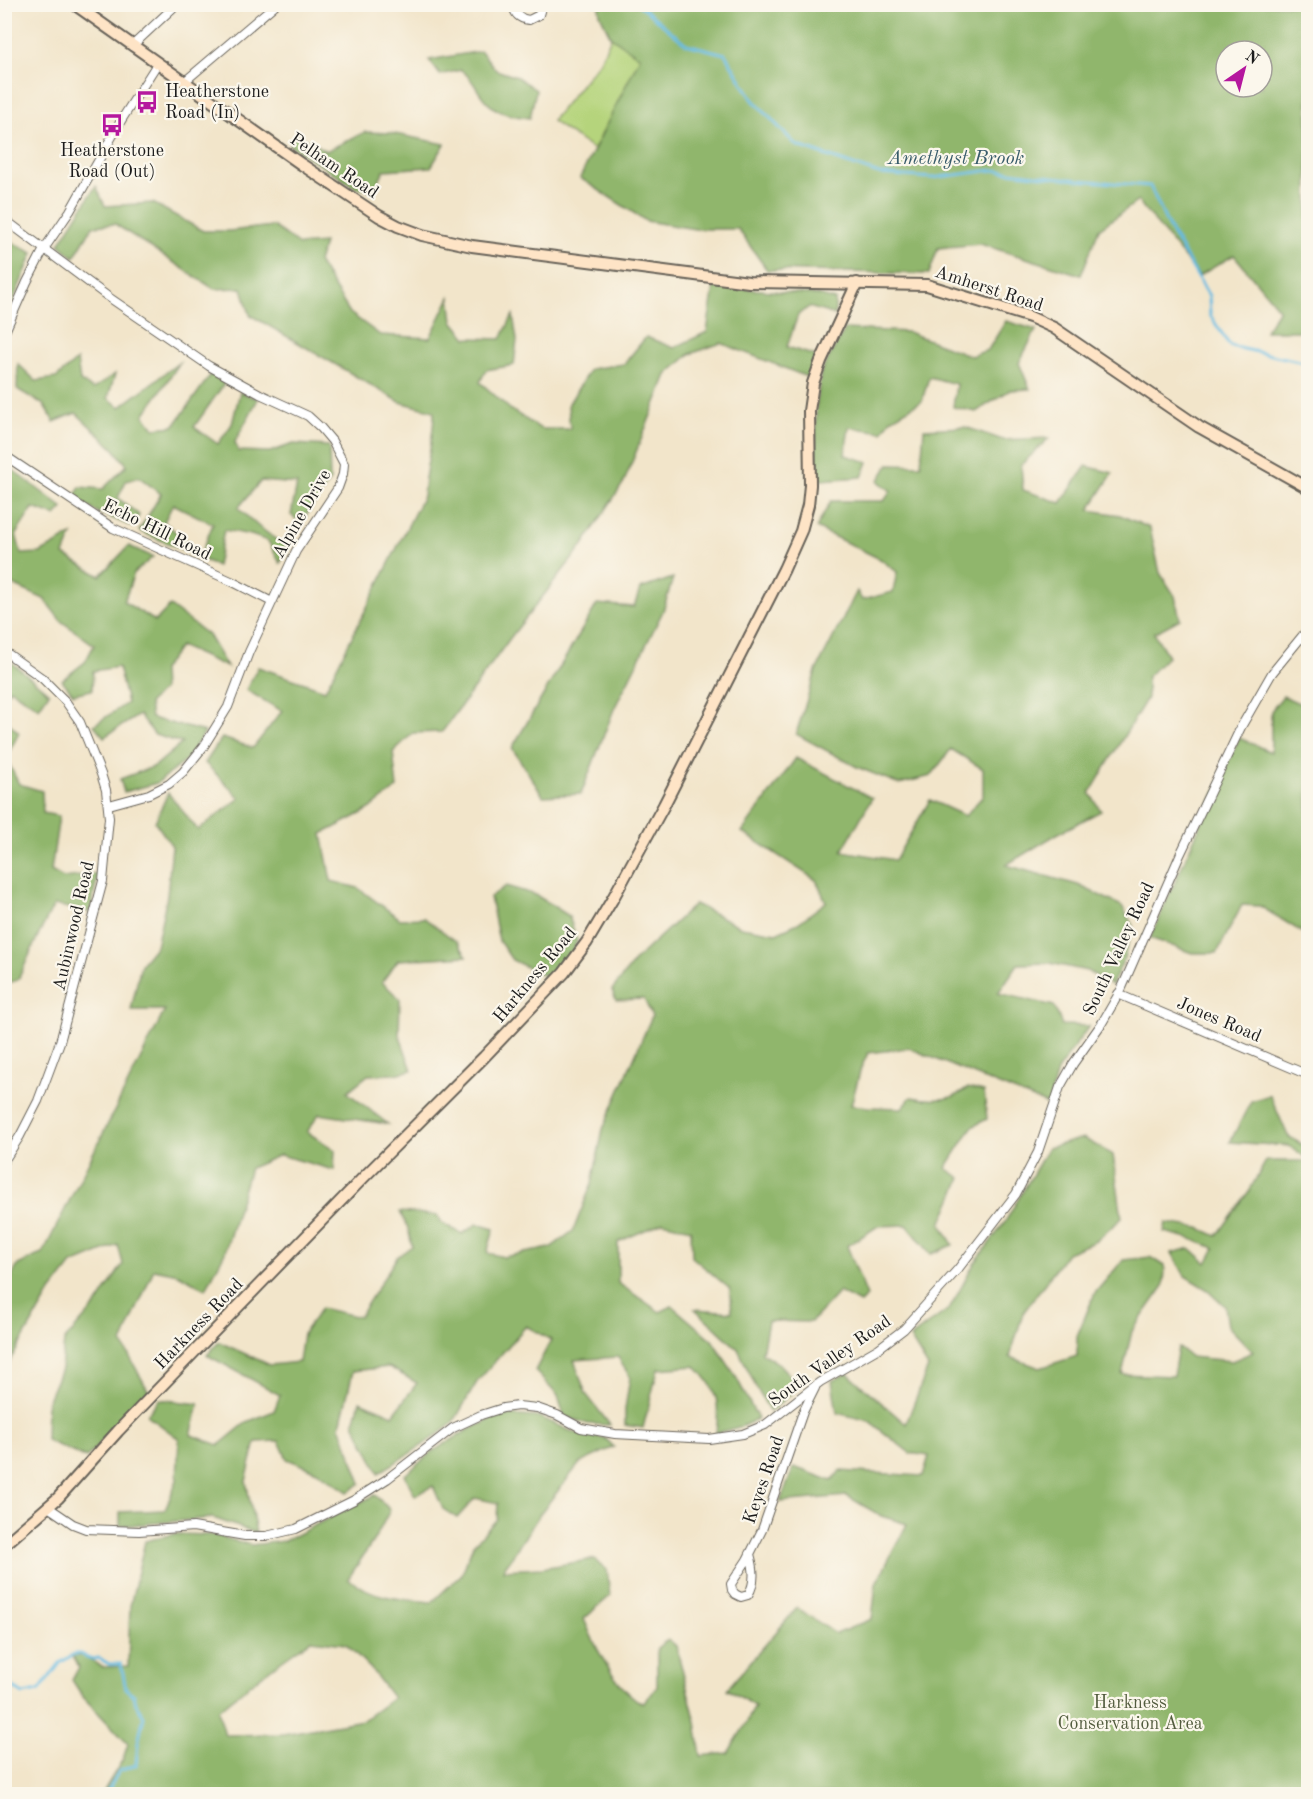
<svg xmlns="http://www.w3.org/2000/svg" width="1313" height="1799" viewBox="0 0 1313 1799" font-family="'Old Standard TT',serif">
	<rect width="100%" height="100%" fill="#fbf7ec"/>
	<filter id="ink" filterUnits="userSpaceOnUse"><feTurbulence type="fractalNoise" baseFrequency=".0167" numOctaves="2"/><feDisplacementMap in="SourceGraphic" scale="12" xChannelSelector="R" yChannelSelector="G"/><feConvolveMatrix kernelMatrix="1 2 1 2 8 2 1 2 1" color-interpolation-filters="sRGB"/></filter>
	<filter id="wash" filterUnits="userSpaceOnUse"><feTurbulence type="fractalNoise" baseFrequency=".008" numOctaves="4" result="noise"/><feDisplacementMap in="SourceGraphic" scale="24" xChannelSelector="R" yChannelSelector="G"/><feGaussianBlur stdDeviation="1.35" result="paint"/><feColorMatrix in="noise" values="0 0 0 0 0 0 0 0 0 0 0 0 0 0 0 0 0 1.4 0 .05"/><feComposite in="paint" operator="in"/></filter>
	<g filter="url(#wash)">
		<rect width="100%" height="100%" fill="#f2e5ca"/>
		<path fill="#b5d47c" stroke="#68784c" stroke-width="1.5" d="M599 5H666L594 150 552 121 600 61 611 37 600 14Z"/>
		<g fill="#90b66c" stroke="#566944" stroke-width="1.5" fill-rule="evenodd">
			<path d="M599 5H1308V331H1265L1279 309 1234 255 1199 276 1138 201 1099 229 1081 275 980 244 938 248 929 274 767 270 738 229H695L646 221 580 178 640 57 611 37 600 14ZM1226 51H1262V87H1226Z"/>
			<path d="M481 51 496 70 517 77 536 90 530 118C513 116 497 114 485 100 476 90 473 78 461 70L440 75 429 60Z"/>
			<path d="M365 132 390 133 445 144 431 167 384 170 374 191 356 188 289 145 297 134 326 151Z"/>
			<path d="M96 186 105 206 153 203 203 231H229L273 226 299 245 324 243 318 262 350 313 380 335 430 338 450 297 453 321 467 338 501 339 513 315 517 340 514 365 486 370 480 382 511 410 541 429H570L568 405 590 369 624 364 646 337 674 348 707 332 714 286 818 295 835 300V315L809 307 798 315 787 347 816 356 807 377 721 343 690 354 667 375 624 482 583 545 511 637 442 732 413 733 393 752 397 788 368 810 322 834 331 881 358 888 400 919 424 918 457 942 467 956 398 960 382 982 400 999 399 1034 412 1070 395 1074 368 1075 347 1092 388 1124 319 1114 307 1132 335 1150 334 1170 280 1155 250 1168 225 1252 206 1289 178 1274 154 1269 122 1343 149 1392 86 1458 46 1440 47 1402 61 1369 64 1341 97 1304 123 1264 118 1245 72 1264 49 1294 5 1370V1289L18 1265 43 1253 165 1010H131L141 964 156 946 167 896 172 846 155 822 168 793 198 830 240 798 205 763 222 738 253 748 282 711 246 690 258 667 325 690 423 496C425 467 434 440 434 411L400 402 250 315 242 288 214 289 115 224 93 226 74 257 59 244Z"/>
			<path d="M4 238 33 253 5 320H4Z"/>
			<path d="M1006 321 1036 330 1019 363 1030 389 1010 390 976 412 953 407 956 384 929 377 922 401 891 419 882 432 849 427 845 455 868 462 862 477 820 480 816 454V408L821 372 845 329 908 332 971 356 988 350Z"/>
			<path d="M77 360 80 381 93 389 115 374 108 398 120 407 181 361 144 415 154 428 174 426 211 374 224 384 194 427 218 444 232 424 240 392 258 399 235 442 238 451 270 452 293 444 329 446 330 480 301 523 291 515 297 484 261 481 238 508 259 527 289 549 280 563 268 541 251 535 224 530 217 566 199 558 213 524 173 504 164 522 188 542V552L139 531 161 494 139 477 126 481 118 498 139 515 133 527 95 511 74 498 80 487 103 489 127 465 114 449 76 413 54 422 44 405 17 389 18 364 36 381 56 378Z"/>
			<path d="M965 427 1003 440 1049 438 1021 465 1023 490 1061 503 1086 466 1113 473 1089 510 1120 515 1150 528 1160 573 1175 596 1180 619 1154 633 1168 656 1147 677V698L1090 793 1101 811 1057 834 1006 865 1078 885 1122 906 1133 926 1123 961 1112 985 1087 971 1050 963 1018 964 998 993 1054 1006 1062 1025 1089 1026 1057 1071 1048 1105 909 1048 868 1053 861 1068 851 1105 868 1107 902 1108 911 1097C930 1101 953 1101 968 1088L984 1092 987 1119 972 1127 946 1168 961 1178 941 1224 953 1245 931 1254 907 1225 878 1226 847 1246 867 1296 860 1303 839 1292 811 1322 768 1321 762 1353 779 1364 800 1386 770 1412 756 1387 738 1349 695 1309 732 1312 730 1289 692 1257 691 1229 663 1222 618 1242V1283L660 1312 672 1306 712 1340 735 1375 758 1419 743 1426 716 1433C720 1403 718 1388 695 1366L658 1369 643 1428 625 1425V1409L630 1377 618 1357 574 1360 586 1394 610 1425 588 1424 564 1416 558 1396 535 1371 551 1340 526 1326 477 1382 453 1423 423 1445 379 1473 354 1423 360 1401 393 1415 417 1383 389 1367 353 1371 340 1426 361 1483 348 1492 317 1471 287 1459 279 1441 256 1442 246 1481 256 1533 213 1518 120 1526V1512L165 1510 177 1480 179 1439 147 1415 159 1399 199 1404 191 1435 219 1445 247 1422 274 1411 280 1395 207 1355 219 1342 270 1365 299 1362 303 1334 321 1308 359 1317 397 1257 412 1246 408 1228 400 1212 437 1215 442 1223 462 1234 477 1224 494 1229 487 1253 504 1257 550 1248 573 1231 592 1183 603 1129 652 1016 644 999 616 1000 612 990 636 959 695 904 741 927 776 933 798 923 826 902 816 880 742 832 796 758 872 798 842 851 895 860 930 800 965 816 983 796V769L951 749 931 776 899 784 857 767 796 734 816 671 857 591 862 600 893 592 897 572 880 559 816 528 831 501H884L891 491 878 481 889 464 921 465 924 429Z"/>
			<path d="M5 464 63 508 56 516 33 508 16 534 21 554 40 553 72 535 64 555 100 576 129 546 153 557 134 573 124 602 155 621 170 606 208 635 227 667 180 646 162 670 163 690 149 703 151 718 205 732 185 761 157 783 124 792 120 779 155 766 182 743 155 735 139 715 104 737 94 725 127 703 118 667 93 671 92 690 73 694 62 680 85 662 94 645 61 621 44 599 11 584 5 583 4 494 8 488 5 485Z"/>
			<path d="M673 578 663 611 614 709 581 794 543 796 512 748 597 604 634 607 640 589Z"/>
			<path d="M5 657 49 693 39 708 10 689 5 696Z"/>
			<path d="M1283 696 1308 707V936L1260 906 1242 905 1217 953H1192L1150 938 1239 738 1271 752V711Z"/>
			<path d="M5 719 19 733 6 758 19 784 42 791 43 813 59 816 51 871 63 878 98 874 90 912 54 905 37 938 18 980 5 984Z"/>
			<path d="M506 886 536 895 569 916 577 941 571 956 547 977 512 960 499 941 490 897Z"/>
			<path d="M1270 1095 1288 1136 1308 1148V1159L1289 1146 1230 1142 1251 1101Z"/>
			<path d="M1083 1138 1113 1155 1122 1218 1096 1241 1067 1253 1023 1313 1010 1357 1040 1368 1077 1356V1336L1095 1293 1123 1260 1151 1257 1165 1266 1164 1286 1132 1331 1122 1374 1173 1376 1178 1347 1191 1357 1232 1361 1253 1352 1228 1326 1225 1306 1208 1290 1185 1276 1172 1253 1190 1248 1207 1263 1215 1248 1188 1238 1164 1232 1166 1223 1199 1228 1217 1236 1249 1191 1266 1161H1308V1794H102L123 1759 128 1744 83 1697 72 1680 79 1667 72 1655 84 1656 102 1667 128 1666 130 1606 145 1541 174 1534 214 1535 251 1545 284 1541 375 1495 390 1510 377 1535 348 1579C377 1599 397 1599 432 1602L462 1574 473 1545 497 1519 498 1503 475 1498 457 1518 443 1509 433 1486 415 1496 405 1475 433 1451 466 1431 501 1415 540 1417 575 1433 605 1438 614 1447 580 1463 542 1511 503 1570 542 1568 594 1559 607 1570 610 1596 584 1619C596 1649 615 1688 643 1704L657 1686V1648L668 1639 676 1646 696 1722 701 1756 728 1753 743 1729 755 1706 727 1689 797 1608 836 1634 872 1619 876 1584 907 1524 881 1516 847 1496 780 1502 794 1467 832 1481 840 1471 923 1476 929 1456 910 1453 869 1421 837 1413 832 1381 847 1373 906 1424 928 1367 910 1338 950 1308 974 1264 1005 1222 1048 1148ZM311 1640 346 1644 371 1669 393 1698 363 1720 283 1734 225 1735 218 1710 274 1666Z"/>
		</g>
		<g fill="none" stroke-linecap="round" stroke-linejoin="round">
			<g stroke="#65bbe2" stroke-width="3">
				<path d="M638 4 686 44 725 54 753 100 796 145 879 174 932 178 993 170 1078 180 1150 186 1169 228 1209 296 1210 315 1230 346 1308 363"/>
				<path d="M4 1681 23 1694 39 1691 60 1663 74 1654H80L92 1659 99 1658 109 1664H121L126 1689 134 1695 136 1704 144 1716 138 1743 136 1765 119 1771 106 1794"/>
			</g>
		</g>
	</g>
	<g filter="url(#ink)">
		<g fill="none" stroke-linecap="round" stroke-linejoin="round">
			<g stroke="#676259" stroke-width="10">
				<g id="street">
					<path d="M513 4C514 14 520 19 529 20L539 15 542 4"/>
					<path d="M132 46 177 4"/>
					<path d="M184 82 276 4"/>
					<path d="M4 219 107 296 209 366 260 394 308 416 321 428 332 441 344 464 343 474 338 488 296 551 249 652 228 707 204 746 183 772 169 784 149 794 109 805"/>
					<path d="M4 334 27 282 44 249 70 211 122 119 157 64"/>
					<path d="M4 455 113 528 231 581 272 602"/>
					<path d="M4 651 42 678 66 702 80 722 101 774 106 790 109 818 103 881 60 1042 38 1101 20 1136 4 1161"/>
					<path d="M1118 994 1308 1075"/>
					<path d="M48 1507 73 1524 86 1529 139 1531 193 1527 245 1536H266L296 1529 354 1500 387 1479 453 1428 481 1415 503 1408 518 1406 537 1408 557 1415 581 1428 615 1434 709 1439 743 1434 765 1425 820 1382 879 1348 904 1329 958 1269 1016 1194 1038 1152 1060 1087 1073 1064 1102 1023 1121 990 1180 855 1241 727 1272 673 1308 629"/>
					<path d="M750 1554C754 1568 756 1582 748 1595L741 1597 735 1594 732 1590 731 1584 747 1560 762 1530 803 1412 815 1388"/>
				</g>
			</g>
			<g stroke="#676259" stroke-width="14">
				<g id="secondary">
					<path d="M74 4 301 164 379 216 398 226 422 235 472 246 749 282 927 285 1030 317 1054 328 1199 427 1308 488"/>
					<path d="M4 1545 58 1498 118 1431 198 1348 362 1179 484 1057 564 973 587 942 612 900 664 805 784 569 801 531 808 505 810 485 809 411 813 383 821 361 857 283"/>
				</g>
			</g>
			<use href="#street" stroke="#fff" stroke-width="8"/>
			<use href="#secondary" stroke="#fee4c6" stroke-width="10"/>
		</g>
	</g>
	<defs>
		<g id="bus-bare" transform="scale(1.8)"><path d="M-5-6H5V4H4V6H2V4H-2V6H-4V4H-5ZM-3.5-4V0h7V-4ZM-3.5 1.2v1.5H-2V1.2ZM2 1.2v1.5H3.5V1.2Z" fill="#b5179e" stroke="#fbf7ec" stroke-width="2.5" paint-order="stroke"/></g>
	</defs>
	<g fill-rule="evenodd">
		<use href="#bus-bare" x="147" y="102"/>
		<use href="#bus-bare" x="112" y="125"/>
	</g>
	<g text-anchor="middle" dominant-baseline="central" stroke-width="4.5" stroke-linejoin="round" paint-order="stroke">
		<g font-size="18" fill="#1c1c1c" stroke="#fbf7ec" text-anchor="start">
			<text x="165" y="92">Heatherstone<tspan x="165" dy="21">Road (In)</tspan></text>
			<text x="112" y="151" text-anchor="middle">Heatherstone<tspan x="112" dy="21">Road (Out)</tspan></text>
		</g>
		<g font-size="18" fill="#1c1c1c" stroke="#fbf7ec">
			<text transform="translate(334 166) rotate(34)">Pelham Road</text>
			<text transform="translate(989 289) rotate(18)">Amherst Road</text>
			<text transform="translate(302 514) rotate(-60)">Alpine Drive</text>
			<text transform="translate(157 530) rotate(26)">Echo Hill Road</text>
			<text transform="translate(74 926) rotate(-77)">Aubinwood Road</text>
			<text transform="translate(1119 949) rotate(-65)">South Valley Road</text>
			<text transform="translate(535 975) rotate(-50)">Harkness Road</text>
			<text transform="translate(1219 1020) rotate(23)">Jones Road</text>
			<text transform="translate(199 1324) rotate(-46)">Harkness Road</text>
			<text transform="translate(830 1361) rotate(-35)">South Valley Road</text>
			<text transform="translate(764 1480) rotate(-71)">Keyes Road</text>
		</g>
		<g font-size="18" fill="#525c3e" stroke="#fbf7ec">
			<text x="1130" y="1703">Harkness<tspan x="1130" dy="21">Conservation Area</tspan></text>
		</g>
		<g font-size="20" font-style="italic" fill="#395c6b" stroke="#fbf7ec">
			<text x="956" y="159">Amethyst Brook</text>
		</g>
	</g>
	<rect width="1313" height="1799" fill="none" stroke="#fbf7ec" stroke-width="24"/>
	<g transform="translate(1244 69) rotate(35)"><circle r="28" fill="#fbf7ec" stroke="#a29f99" stroke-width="1.5"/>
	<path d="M0-4.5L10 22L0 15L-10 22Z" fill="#b5179e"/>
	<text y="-9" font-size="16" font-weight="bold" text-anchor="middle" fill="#1c1c1c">N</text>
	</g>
</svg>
